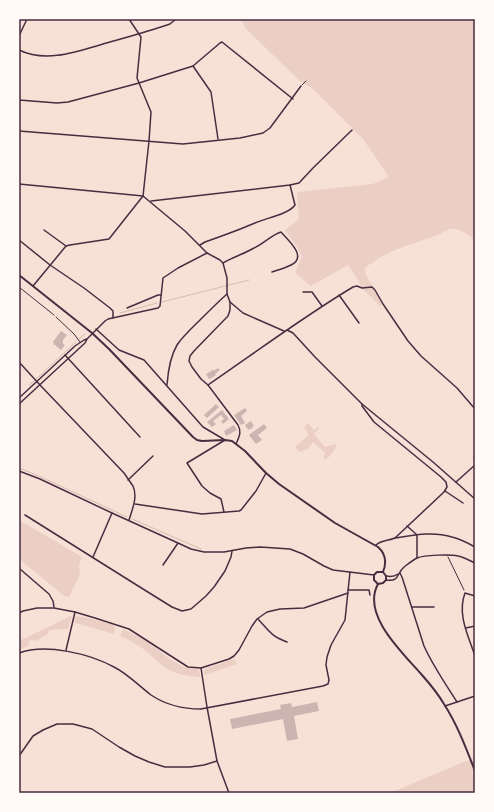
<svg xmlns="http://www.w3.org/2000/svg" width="494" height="812" viewBox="0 0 494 812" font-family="'Asap Condensed',sans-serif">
	<rect width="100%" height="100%" fill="#f7e1d7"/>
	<g fill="#ebcfc5">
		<path d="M242 19H475V241C470 236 462 229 454 229 449 228 444 232 440 234 417 243 392 248 372 263 369 265 366 266 365 269 364 274 370 282 373 286L372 287 375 290 383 304 380 306 362 288 355 275 348 265 311 286 295 273 302 256 297 247 285 230 299 219 297 192 373 184 389 177 363 139 312 88 300 81 245 28Z"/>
		<path d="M308 423 314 430 319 426V428L314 434 325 447 335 444 337 446 329 457 323 460 325 453 313 442 308 449 299 452 295 447 309 435 304 427Z"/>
		<path d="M19 520 82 557 79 565 80 575 69 597 64 596 23 562 19 556Z"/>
		<path d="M69 616 72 617 68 629C61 629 55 630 49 630L48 634 36 641 31 640 29 641V644L26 647 19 650V641L69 617Z"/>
		<path d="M76 616 88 618 114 625 115 628 114 634 76 623 74 621Z"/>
		<path d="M123 629 135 635 148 642 171 660 184 667 198 669 200 673V677C190 676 178 675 169 670 158 664 150 653 139 646 133 642 127 639 120 636Z"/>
		<path d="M234 659 237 664 205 675 204 673V669Z"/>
		<path d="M475 758V793H390L466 761Z"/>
	</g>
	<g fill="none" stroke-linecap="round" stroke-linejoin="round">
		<g stroke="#dcb8b0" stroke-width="1">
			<path d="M162 302 249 280"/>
			<path d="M120 313 157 303"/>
			<path d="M79 339 85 334"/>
			<path d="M36 379 76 342"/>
			<path d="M29 385 34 381"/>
			<path d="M19 468 41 477 127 517"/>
			<path d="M132 519 201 549"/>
		</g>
	</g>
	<g fill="#ccb4b1">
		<path d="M61 331 67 335 63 340V344L65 345 61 350 56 346V345H54L53 341 55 340V339Z"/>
		<path d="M218 368 220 370 215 374 216 375 210 379H209L206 374 213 370H215Z"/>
		<path d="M216 404 219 407 207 418 204 415Z"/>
		<path d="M245 408 247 411 241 416 245 423 241 425 234 415Z"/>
		<path d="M222 410 229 419 223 424 221 421 224 419 221 415 213 421 216 424 212 427 207 422Z"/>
		<path d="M251 421 254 426 252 427 253 428 248 430 245 425Z"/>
		<path d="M264 424 267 428 258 435 262 440 256 444 249 435Z"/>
		<path d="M234 425 237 430 226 436 224 431Z"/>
		<path d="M317 702 319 711 294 716 298 739 287 741 283 719 232 729 230 719 281 709 280 705 291 703 292 707Z"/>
	</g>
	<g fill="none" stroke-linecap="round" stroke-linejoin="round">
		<g stroke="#4a2c40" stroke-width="1">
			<path d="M302 85 306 81"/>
			<path d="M19 287 54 315"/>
			<path d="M448 557 464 590"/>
		</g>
		<path stroke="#4a2c40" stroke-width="1" d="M56 317 74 334 80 342"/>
		<g stroke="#4a2c40" stroke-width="1.5">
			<path d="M19 36 27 19"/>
			<path d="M19 50C48 64 81 50 110 42 128 37 146 32 164 26L170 24 176 19"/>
			<path d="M193 66 211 92 218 139"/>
			<path d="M19 100 57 103 68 102 139 83 193 66 220 43 222 42 293 99"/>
			<path d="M19 131 183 144 240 138 263 133 270 128 301 86"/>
			<path d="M19 184 143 196"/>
			<path d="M143 196 185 231 207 253"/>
			<path d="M151 201 290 185 299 183 313 168 352 130"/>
			<path d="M44 230 66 246"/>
			<path d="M19 240 50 265 84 288 110 308 113 311V318"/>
			<path d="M200 245 205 242C222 236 239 230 255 223 266 218 289 214 295 205L290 185"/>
			<path d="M223 263C233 257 244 254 254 248 263 244 273 234 281 232 288 240 308 257 291 265 285 268 278 270 272 272"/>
			<path d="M33 286 66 246 70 245 109 239 143 196 149 141 151 112 137 78 141 37 129 19"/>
			<path d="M303 292H312L322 306"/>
			<path d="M339 295 359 323"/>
			<path d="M230 302V310L228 316 194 351 190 356 189 361 192 367 201 379 208 385 238 425C242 432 239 437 236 444"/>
			<path d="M127 308 158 295H161"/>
			<path d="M96 329 119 350 144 360 203 427 225 440 187 463 202 486 210 493 221 499 224 512"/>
			<path d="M287 330 293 333 315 357 362 404 433 462 475 499"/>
			<path d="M65 355 140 437"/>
			<path d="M19 362 40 385 124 473C127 477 130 482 133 486 138 497 132 510 129 520"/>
			<path d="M167 385C168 371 170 357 177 345 183 336 192 328 200 320 209 311 218 302 227 294"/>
			<path d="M208 385C256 352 303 317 353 287L357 286 362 288 372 287 375 290 383 304 408 341 421 356 457 388 475 409"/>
			<path d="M19 398 75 346 84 340 87 339"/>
			<path d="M19 404 85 343 87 339 105 321 108 319 158 308 160 306 163 278 178 268 207 253 220 260 223 263 227 278V294L230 302 243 313 284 331"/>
			<path d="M362 404V406L374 422 441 477 446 482 447 487 444 492 395 538C388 541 381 540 376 545"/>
			<path d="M474 457 475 458"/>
			<path d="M19 471 40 479 112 513 178 543 191 549 204 552H224L246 548 260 547 290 549 303 554 324 566 333 570 374 575"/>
			<path d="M128 480 153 456"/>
			<path d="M456 482 475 465"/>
			<path d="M445 491 463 503"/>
			<path d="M135 504 202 514 239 511 241 510 256 491 266 473"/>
			<path d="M25 515 143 589 172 607 182 611 191 609 206 596 214 587 225 571 231 557 232 551"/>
			<path d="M407 526 416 534 417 536V558"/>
			<path d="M395 538C414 535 433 531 452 537 460 539 468 543 475 547"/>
			<path d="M93 557 112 513"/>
			<path d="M163 565 178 543"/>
			<path d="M20 569 49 594 53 601 54 607"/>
			<path d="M400 573 402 577 424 646C433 666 445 683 457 702"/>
			<path d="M386 576C391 577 394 577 398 574"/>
			<path d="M386 580C400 582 396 574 404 567 408 564 413 560 417 558 424 555 450 554 458 556 464 557 470 561 475 563"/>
			<path d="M348 590H369L370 595"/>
			<path d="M475 596 465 593C457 614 468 635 475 656"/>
			<path d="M412 607H434"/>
			<path d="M19 613 23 611 37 608H54L75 612 95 618 129 629 188 667 201 668 229 659 234 656 239 650 252 626 257 619 267 612 280 609 304 608 348 593"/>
			<path d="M258 619C269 631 271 636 287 642"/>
			<path d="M466 628 475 626"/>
			<path d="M66 650 75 612"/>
			<path d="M19 653C46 643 90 654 114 667 128 674 139 686 151 695 166 705 184 709 201 709L323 686 328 684 329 680 326 665 327 657 331 645 345 620 350 572"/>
			<path d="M201 668 207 707 217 761 229 793"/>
			<path d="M445 706 475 696"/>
			<path d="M19 756 33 736 43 730 57 724H73L92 729 119 747 135 756 149 762 165 767H190L204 765 217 761"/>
		</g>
		<g stroke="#4a2c40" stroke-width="2">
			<path d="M19 275 92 333 109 349 193 437 197 440 202 441 225 440 232 441 245 451 266 473 279 484 335 523 378 547C386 554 387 562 383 572"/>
			<path d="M378 584C361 615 403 653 422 675 430 684 438 694 444 704 458 726 466 748 475 771"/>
			<path d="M378 584 374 580V575L377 572H383"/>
			<path d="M378 584 383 583 386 580V576L383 572"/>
		</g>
	</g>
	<rect width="494" height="812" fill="none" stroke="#fffaf5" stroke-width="40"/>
	<rect x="20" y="20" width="454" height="772" fill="none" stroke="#4a2c40" stroke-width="1.5"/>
</svg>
